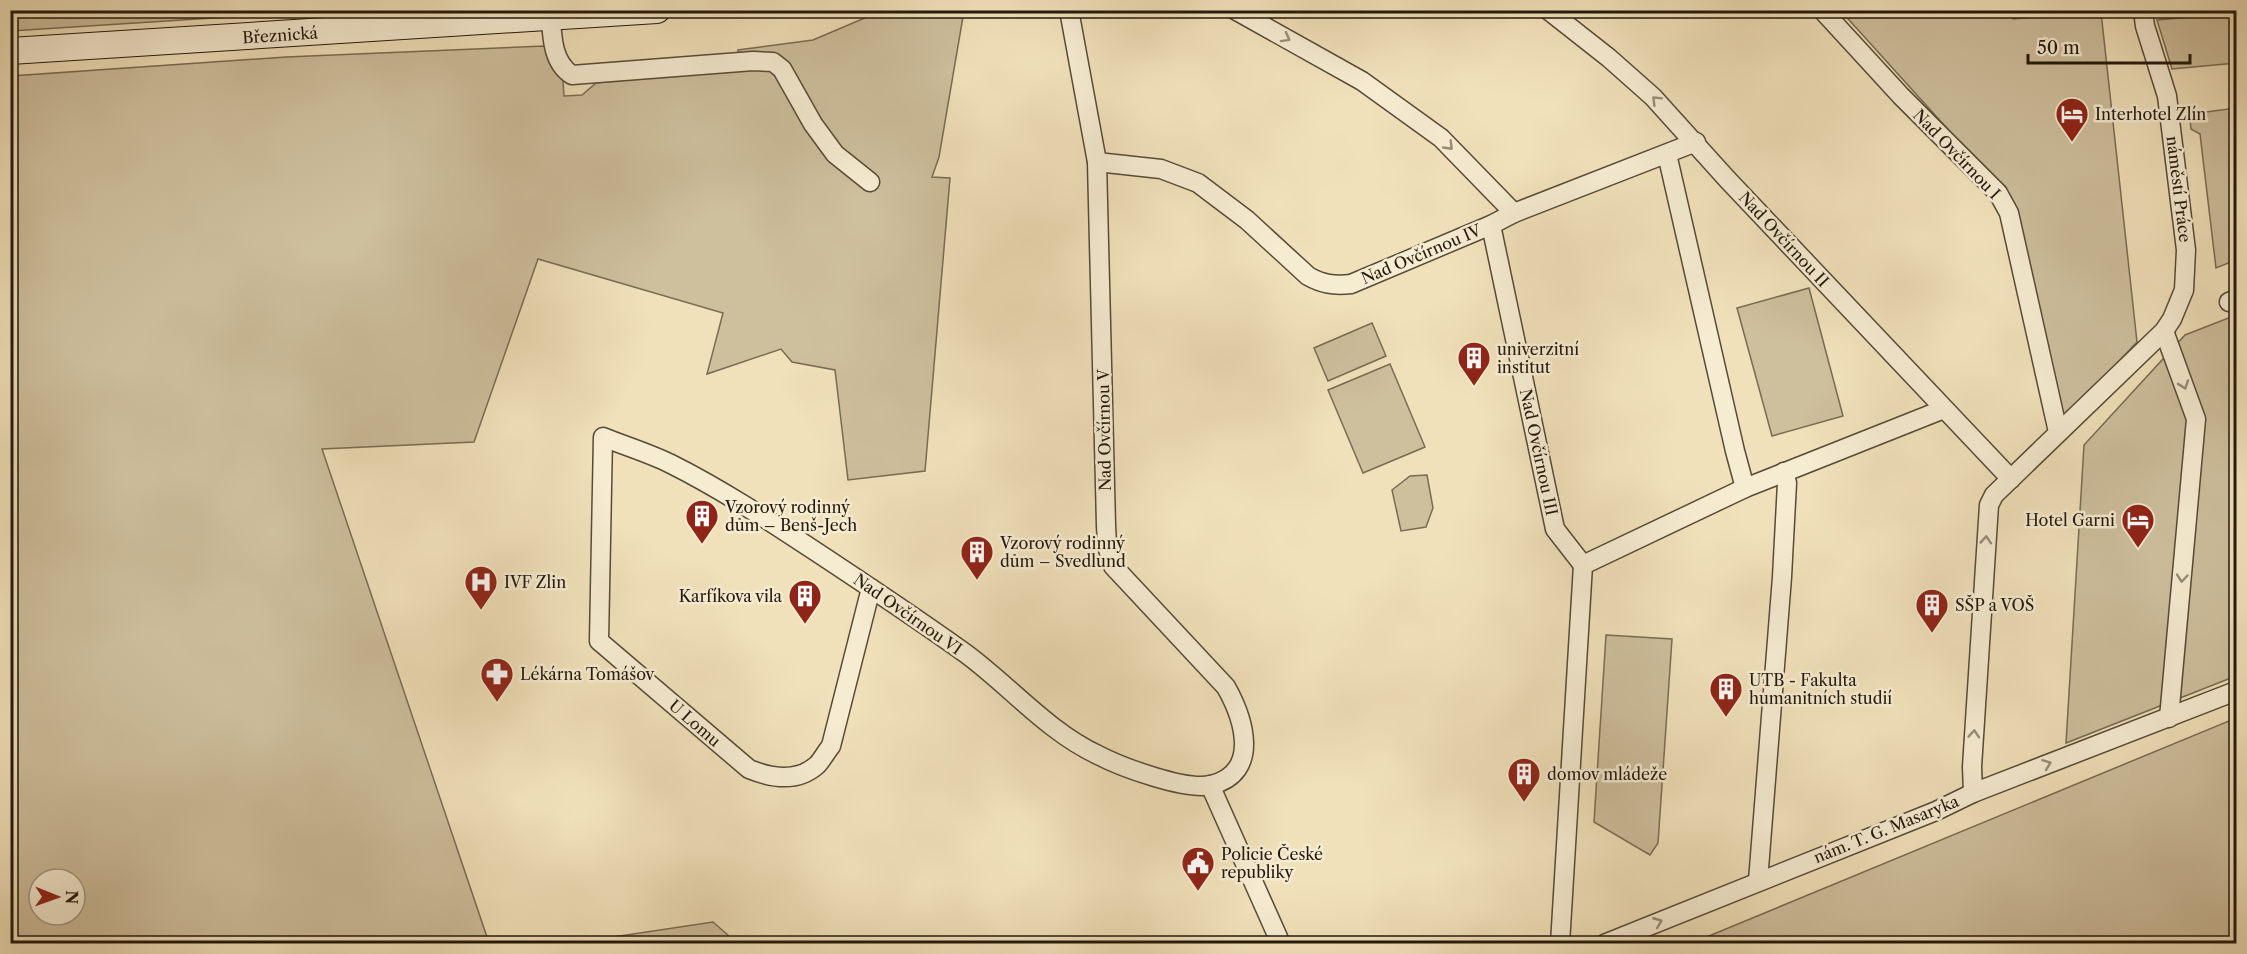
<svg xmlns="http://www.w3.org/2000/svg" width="2247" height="954" viewBox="0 0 2247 954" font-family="'Libre Caslon Text',serif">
	<rect width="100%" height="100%" fill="#f1e1ba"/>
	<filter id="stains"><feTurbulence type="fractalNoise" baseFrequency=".00333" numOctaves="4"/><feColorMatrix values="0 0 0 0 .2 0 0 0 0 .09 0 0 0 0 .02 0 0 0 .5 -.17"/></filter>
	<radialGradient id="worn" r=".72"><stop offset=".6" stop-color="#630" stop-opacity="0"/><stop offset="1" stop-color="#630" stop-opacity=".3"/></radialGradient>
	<g fill="#cebf9d" stroke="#786c55" stroke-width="1.5" fill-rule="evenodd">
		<path d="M11 10H324V11L11 31Z"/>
		<path d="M881 11H964L939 157 932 177 950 178 925 471 848 480 835 370 792 362 781 349 707 374 723 313 538 259 474 442 322 449 489 943 11 944V76L286 57 544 46 563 81 564 96 582 95 596 83 737 69 738 50 813 40ZM39 879H75V915H39Z"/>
		<path d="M1841 11H2013V19L2101 12 2137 342 2066 417 2050 429 2005 219 1972 156Z"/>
		<path d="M2236 13V63L2172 69 2157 20Z"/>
		<path d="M2236 108V260L2216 268 2200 134 2191 129 2190 119 2193 114 2198 113Z"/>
		<path d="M1809 288 1843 416 1772 436 1737 308Z"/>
		<path d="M2236 315V676L2066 743 2084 445 2185 335Z"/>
		<path d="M1372 323 1386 356 1328 381 1314 348Z"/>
		<path d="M1390 364 1425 447 1363 473 1328 390Z"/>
		<path d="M1427 475 1433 508 1426 527 1401 531 1392 490 1410 476Z"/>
		<path d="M1606 635 1672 639 1658 843 1650 855 1594 822Z"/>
		<path d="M2236 718V939L2225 943H1692Z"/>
		<path d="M713 922 737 943H573Z"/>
	</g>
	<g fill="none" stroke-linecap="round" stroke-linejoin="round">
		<g stroke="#564b38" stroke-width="21">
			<g id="minor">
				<path d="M1235 10 1362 81 1441 138 1514 213"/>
				<path d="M1548 10 1609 58 1653 97 1727 179 2011 479"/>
				<path d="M1822 10 1901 96 1998 193 2009 213 2058 432"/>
				<path d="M551 18C552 38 553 63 572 75L753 61 773 62 782 69 813 124 835 154 870 182"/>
				<path d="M1667 154 1735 451 1745 488"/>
				<path d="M1097 162 1161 169 1198 183 1247 220 1308 276C1322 284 1334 286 1351 284L1491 225 1514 213 1696 142"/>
				<path d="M1491 225 1555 529 1583 565"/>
				<path d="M2229 302 2236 299"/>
				<path d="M2164 331 2196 419 2169 718"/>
				<path d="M871 588 831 746C826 752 822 760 817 765 797 783 771 778 749 769L599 641 603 437C625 446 649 453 671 464 721 489 768 520 815 551 865 584 916 618 965 653 1010 686 1047 731 1098 755 1121 767 1186 791 1211 785 1261 773 1244 719 1226 687L1113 566 1107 546 1106 525 1097 162 1069 10"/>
				<path d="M1210 785 1281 944"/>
				<path d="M1973 793 1972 767 1989 505 1994 495 2164 331 2172 319 2184 290 2186 250 2167 96 2145 26 2143 10"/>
				<path d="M1758 881 1782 577 1787 483 1784 472"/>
				<path d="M1560 944 1583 565 1745 488 1944 409"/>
				<path d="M1604 944 1936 811 1973 793 2236 691"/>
			</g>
		</g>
		<g stroke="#22190d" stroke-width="28">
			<path id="secondary" d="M10 51 657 10"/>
		</g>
		<use href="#minor" stroke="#f6ecd2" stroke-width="18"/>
		<use href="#secondary" stroke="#f6ecd2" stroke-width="26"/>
	</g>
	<defs><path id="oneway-chevron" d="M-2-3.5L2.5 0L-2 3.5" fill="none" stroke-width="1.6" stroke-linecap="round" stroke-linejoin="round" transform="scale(1.5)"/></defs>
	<g stroke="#978d79">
		<use href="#oneway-chevron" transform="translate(1286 38) rotate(29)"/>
		<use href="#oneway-chevron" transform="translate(1656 100) rotate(-135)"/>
		<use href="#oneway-chevron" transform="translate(1449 146) rotate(46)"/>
		<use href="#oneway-chevron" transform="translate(2184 385) rotate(71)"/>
		<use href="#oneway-chevron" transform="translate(1986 540) rotate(-86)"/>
		<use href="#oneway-chevron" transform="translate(2182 578) rotate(95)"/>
		<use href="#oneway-chevron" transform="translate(1974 734) rotate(-86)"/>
		<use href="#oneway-chevron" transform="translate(2047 764) rotate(-21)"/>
		<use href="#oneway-chevron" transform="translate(1658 922) rotate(-22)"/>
	</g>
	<defs>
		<g id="hotel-pin" transform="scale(1.725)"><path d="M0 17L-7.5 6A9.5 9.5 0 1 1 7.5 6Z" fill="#8f2418" stroke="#f6ecd2"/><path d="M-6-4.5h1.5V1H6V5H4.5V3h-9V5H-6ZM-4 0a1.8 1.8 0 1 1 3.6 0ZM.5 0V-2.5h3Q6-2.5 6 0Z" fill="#fff"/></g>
		<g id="building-pin" transform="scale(1.725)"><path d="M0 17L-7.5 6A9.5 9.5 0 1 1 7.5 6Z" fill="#8f2418" stroke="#f6ecd2"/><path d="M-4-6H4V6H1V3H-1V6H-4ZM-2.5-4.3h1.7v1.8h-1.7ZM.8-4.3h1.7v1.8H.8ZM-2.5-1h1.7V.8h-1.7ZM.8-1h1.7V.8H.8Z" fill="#fff"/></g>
		<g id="hospital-pin" transform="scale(1.725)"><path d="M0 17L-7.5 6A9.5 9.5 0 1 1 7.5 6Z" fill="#8f2418" stroke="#f6ecd2"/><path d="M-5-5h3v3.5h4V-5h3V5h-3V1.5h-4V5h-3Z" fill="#fff"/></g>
		<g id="pharmacy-pin" transform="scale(1.725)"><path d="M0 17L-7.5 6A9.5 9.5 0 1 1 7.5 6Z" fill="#8f2418" stroke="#f6ecd2"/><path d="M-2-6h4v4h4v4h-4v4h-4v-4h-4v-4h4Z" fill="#fff"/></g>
		<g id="civic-pin" transform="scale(1.725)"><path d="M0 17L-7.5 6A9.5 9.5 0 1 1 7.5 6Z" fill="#8f2418" stroke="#f6ecd2"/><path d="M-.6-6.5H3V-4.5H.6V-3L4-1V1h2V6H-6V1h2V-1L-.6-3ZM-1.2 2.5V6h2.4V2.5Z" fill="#fff"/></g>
	</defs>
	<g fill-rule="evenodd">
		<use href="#hotel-pin" x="2072" y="114"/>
		<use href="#building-pin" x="1474" y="358"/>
		<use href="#building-pin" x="702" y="516"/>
		<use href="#hotel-pin" x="2138" y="520"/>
		<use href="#building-pin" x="977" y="552"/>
		<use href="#hospital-pin" x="481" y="582"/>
		<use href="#building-pin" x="805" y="596"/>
		<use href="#building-pin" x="1932" y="605"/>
		<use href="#pharmacy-pin" x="497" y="674"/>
		<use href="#building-pin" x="1726" y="689"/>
		<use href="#building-pin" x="1524" y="774"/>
		<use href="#civic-pin" x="1198" y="863"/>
	</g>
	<g text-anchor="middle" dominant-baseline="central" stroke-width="5" stroke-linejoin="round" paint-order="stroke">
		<g font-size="16" fill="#22190d" stroke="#f6ecd2">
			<text transform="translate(280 35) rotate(-4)">Březnická</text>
			<text transform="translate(1957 154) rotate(46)">Nad Ovčírnou I</text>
			<text transform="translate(2179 189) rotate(83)">náměstí Práce</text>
			<text transform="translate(1784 239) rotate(47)">Nad Ovčírnou II</text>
			<text transform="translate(1421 254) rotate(-23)">Nad Ovčírnou IV</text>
			<text transform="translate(1104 430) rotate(-91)">Nad Ovčírnou V</text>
			<text transform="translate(1539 452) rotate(78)">Nad Ovčírnou III</text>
			<text transform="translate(908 614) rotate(35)">Nad Ovčírnou VI</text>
			<text transform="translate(695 723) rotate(41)">U Lomu</text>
			<text transform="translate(1886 829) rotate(-22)">nám. T. G. Masaryka</text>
		</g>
		<g font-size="16" fill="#22190d" stroke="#f6ecd2" text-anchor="start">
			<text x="2095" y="114">Interhotel Zlín</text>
			<text x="1497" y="349">univerzitní<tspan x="1497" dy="18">institut</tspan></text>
			<text x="725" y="507">Vzorový rodinný<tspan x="725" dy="18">dům – Benš-Jech</tspan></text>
			<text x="2115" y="520" text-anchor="end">Hotel Garni</text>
			<text x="1000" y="543">Vzorový rodinný<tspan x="1000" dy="18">dům – Svedlund</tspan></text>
			<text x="504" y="582">IVF Zlin</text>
			<text x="782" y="596" text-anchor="end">Karfíkova vila</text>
			<text x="1955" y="605">SŠP a VOŠ</text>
			<text x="520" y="674">Lékárna Tomášov</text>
			<text x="1749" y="680">UTB - Fakulta<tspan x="1749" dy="18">humanitních studií</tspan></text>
			<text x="1547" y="774">domov mládeže</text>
			<text x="1221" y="854">Policie České<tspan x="1221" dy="18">republiky</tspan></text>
		</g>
	</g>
	<rect width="2247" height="954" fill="none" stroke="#f1e1ba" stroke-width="36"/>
	<rect x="12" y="12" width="2223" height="930" fill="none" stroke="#22190d" stroke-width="3"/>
	<rect x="18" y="18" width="2211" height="918" fill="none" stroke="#22190d" stroke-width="1.5"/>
	<g transform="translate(57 897) rotate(91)"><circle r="28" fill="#f6ecd2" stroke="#a19883" stroke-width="1.5"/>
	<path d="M0-4.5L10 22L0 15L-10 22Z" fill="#8f2418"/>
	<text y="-9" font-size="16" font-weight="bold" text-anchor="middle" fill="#22190d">N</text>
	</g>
	<path d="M2028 54v9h162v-9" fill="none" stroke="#22190d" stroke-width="3"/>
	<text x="2037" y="54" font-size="18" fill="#22190d" stroke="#f6ecd2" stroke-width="4.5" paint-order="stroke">50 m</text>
	<rect width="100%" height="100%" filter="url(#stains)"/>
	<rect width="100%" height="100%" fill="url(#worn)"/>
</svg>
